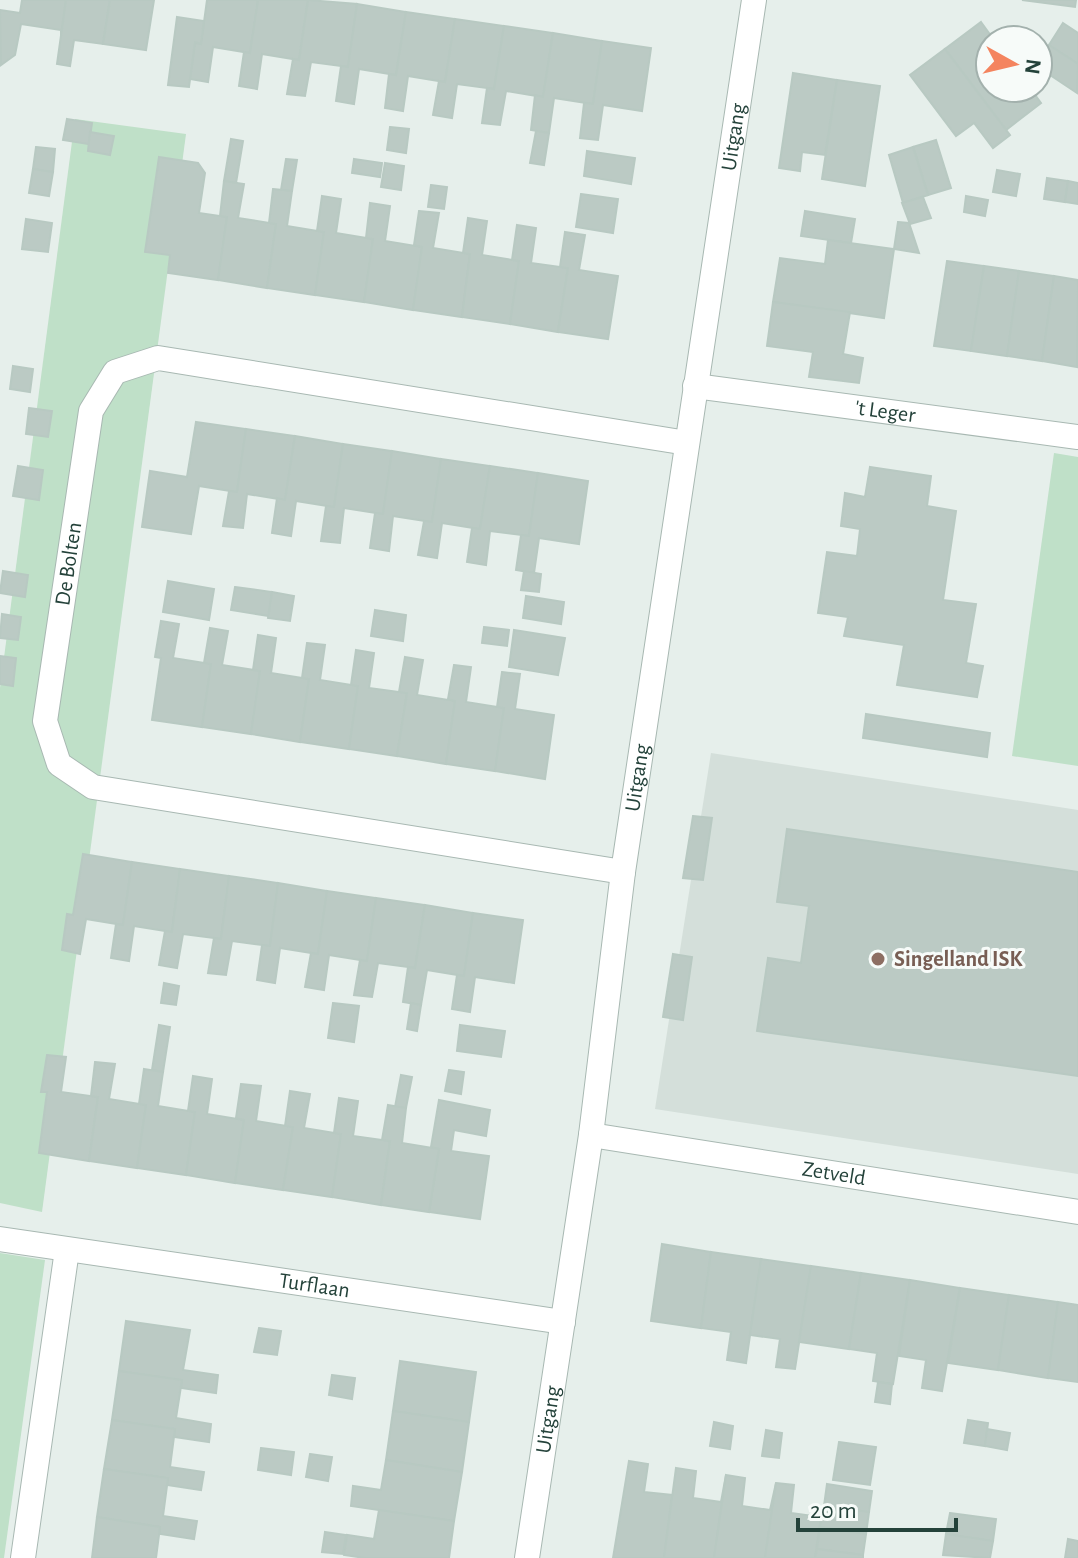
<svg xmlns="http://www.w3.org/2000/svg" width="1078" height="1558" viewBox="0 0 1078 1558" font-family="'Alegreya Sans',sans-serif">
	<rect width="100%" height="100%" fill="#e6efeb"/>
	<path fill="#d4dfda" d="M711 753 1078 810V1174L655 1109Z"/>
	<g fill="#bfe0c8">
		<path d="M75 119 186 134 42 1212 0 1203V688Z"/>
		<path d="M1054 453 1078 457V766L1012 756Z"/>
		<path d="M0 1253 45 1260 4 1558H0Z"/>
	</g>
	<g fill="#bbcac4" stroke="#b8c9c2" stroke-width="2">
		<path d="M22 0H66L61 38V30L21 24 15 55 1 65 0 10 20 13Z"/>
		<path d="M66 0H110L103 44 74 40 70 66 57 64Z"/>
		<path d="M110 0H154L146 50 103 44Z"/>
		<path d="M207 0H258L250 53 213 47 208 82 190 79 195 43 201 44Z"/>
		<path d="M258 0H308L299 60 262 54 257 89 239 86 244 52 250 53Z"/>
		<path d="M308 0 357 4 348 67 311 62 305 96 287 94 293 59 299 60Z"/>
		<path d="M1022 0H1076L1075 7Z"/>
		<path d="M357 4 406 12 396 75 359 69 354 104 336 101 341 66 348 67Z"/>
		<path d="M406 12 455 19 445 82 408 76 403 111 385 108 389 74 396 75Z"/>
		<path d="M177 17 204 21 201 44 195 42 189 87 168 85Z"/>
		<path d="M455 19 504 26 494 89 457 84 452 118 433 115 439 81 445 82Z"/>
		<path d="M981 22 994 40H990V88H1030L1041 103 1006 130 945 49Z"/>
		<path d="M1063 23 1078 33V64L1049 45Z"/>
		<path d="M504 26 553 33 543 97 506 91 500 125 482 123 487 88 494 89Z"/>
		<path d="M553 33 602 41 593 104 554 98 549 133 531 130 535 95 543 97Z"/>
		<path d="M602 41 651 48 642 111 603 105 598 140 580 138 584 103 593 104Z"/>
		<path d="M1049 45 1078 64 1077 93 1038 67V61Z"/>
		<path d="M945 49 1010 135 993 148 974 123 956 136 910 75Z"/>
		<path d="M793 73 837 80 825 155 802 152 800 171 779 168Z"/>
		<path d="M837 80 880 86 865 186 822 179Z"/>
		<path d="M67 119 92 123 89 144 63 140Z"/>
		<path d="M390 127 409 129 406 153 387 150Z"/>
		<path d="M536 131 549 133 544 165 530 163Z"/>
		<path d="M90 132 114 136 110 155 88 151Z"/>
		<path d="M231 139 243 141 236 183 224 181Z"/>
		<path d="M936 140 951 188 928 195 913 147Z"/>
		<path d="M36 147 55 149 53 172 33 169Z"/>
		<path d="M913 147 928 195 903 203 889 155Z"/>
		<path d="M587 151 635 158 631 184 584 176Z"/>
		<path d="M159 157 198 163 205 173 199 213 227 217 218 280 168 273 170 255 145 252Z"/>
		<path d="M286 159 297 160 292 191 281 190Z"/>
		<path d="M354 159 382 163 380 177 352 173Z"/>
		<path d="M385 163 404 166 401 190 381 187Z"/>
		<path d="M33 169 53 172 49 196 29 193Z"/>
		<path d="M997 170 1020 174 1016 196 993 192Z"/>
		<path d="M1047 178 1068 181 1065 202 1044 199Z"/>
		<path d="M224 181 244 184 238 218 276 224 267 288 218 280 227 217 220 216Z"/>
		<path d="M1068 181 1078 183V204L1065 202Z"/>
		<path d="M431 185 447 187 444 209 428 207Z"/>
		<path d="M273 189 292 191 287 226 324 232 315 295 267 288 276 224 269 223Z"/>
		<path d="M581 194 618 199 613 233 576 227Z"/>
		<path d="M322 196 341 199 336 233 373 239 364 302 315 295 324 232 317 231Z"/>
		<path d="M966 196 988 200 985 216 964 212Z"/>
		<path d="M923 197 931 218 910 224 902 203Z"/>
		<path d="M370 203 390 206 385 241 422 247 413 310 364 302 373 239 366 238Z"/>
		<path d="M419 211 439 213 433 248 470 254 462 317 413 310 422 247 414 245Z"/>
		<path d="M805 211 855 219 851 243 801 236Z"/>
		<path d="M468 218 487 221 482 255 519 261 510 324 462 317 470 254 463 253Z"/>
		<path d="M26 219 52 223 48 252 22 249Z"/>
		<path d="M898 222 909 223 919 253 894 249Z"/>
		<path d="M517 225 536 228 531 263 568 268 558 332 510 324 519 261 512 260Z"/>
		<path d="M565 232 585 235 579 270 618 276 608 339 558 332 568 268 560 267Z"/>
		<path d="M828 240 894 249 884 318 773 302 780 258 825 264Z"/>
		<path d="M947 261 984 266 971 351 934 346Z"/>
		<path d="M984 266 1019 271 1007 356 971 351Z"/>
		<path d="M1019 271 1054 276 1042 361 1007 356Z"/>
		<path d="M1054 276 1078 280 1077 367 1042 361Z"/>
		<path d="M773 302 850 312 843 354 863 358 859 383 809 377 813 352 767 346Z"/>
		<path d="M13 366 33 369 30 392 10 389Z"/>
		<path d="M29 408 52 411 48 437 26 434Z"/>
		<path d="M196 422 246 429 237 492 199 486 191 534 142 527 150 471 187 477Z"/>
		<path d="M246 429 295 436 285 500 247 494 243 528 223 526 229 491 237 492Z"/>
		<path d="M295 436 343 444 334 507 296 501 291 536 272 533 277 498 285 500Z"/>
		<path d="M343 444 392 451 383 514 344 508 340 543 321 541 326 506 334 507Z"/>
		<path d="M392 451 441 459 432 522 393 516 389 551 370 548 375 513 383 514Z"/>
		<path d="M441 459 490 466 480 529 442 523 437 558 418 555 424 521 432 522Z"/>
		<path d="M18 466 43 470 39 500 13 496Z"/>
		<path d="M490 466 538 473 529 536 490 531 486 565 467 562 472 528 480 529Z"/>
		<path d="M870 467 931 476 927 506 956 511 943 600 976 604 966 663 983 666 977 697 897 685 904 645 844 636 848 617 818 613 827 552 857 556 860 529 841 526 845 493 865 497Z"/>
		<path d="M538 473 588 481 579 544 539 538 534 573 516 570 521 535 529 536Z"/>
		<path d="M3 571 28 575 25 597 0 593Z"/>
		<path d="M524 571 541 574 539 592 521 590Z"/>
		<path d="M168 581 214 589 209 620 163 612Z"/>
		<path d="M235 587 272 592 269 616 231 610Z"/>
		<path d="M272 592 294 596 290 621 268 618Z"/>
		<path d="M526 596 564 602 561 624 523 618Z"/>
		<path d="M375 610 406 615 403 641 371 636Z"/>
		<path d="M2 614 21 617 18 640 0 638Z"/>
		<path d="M161 621 179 624 173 658 211 664 202 727 152 720 161 658 155 657Z"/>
		<path d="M484 627 509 630 507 646 482 643Z"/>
		<path d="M210 628 228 631 222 665 260 671 251 734 202 727 211 664 204 663Z"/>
		<path d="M514 630 565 638 558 675 509 667Z"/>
		<path d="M258 635 276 638 271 673 309 679 300 742 251 734 260 671 253 670Z"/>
		<path d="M307 643 325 645 320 680 358 686 349 749 300 742 309 679 302 678Z"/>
		<path d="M356 650 374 653 369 688 407 693 397 756 349 749 358 686 351 685Z"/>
		<path d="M0 656 16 658 13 686 0 684Z"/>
		<path d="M405 657 423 660 417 695 455 701 446 764 397 756 407 693 399 692Z"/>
		<path d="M454 665 471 667 466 702 504 708 495 771 446 764 455 701 448 699Z"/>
		<path d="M502 672 520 674 515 709 554 715 545 779 495 771 504 708 497 707Z"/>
		<path d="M866 714 990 733 987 757 863 738Z"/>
		<path d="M693 816 712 818 703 880 683 878Z"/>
		<path d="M787 829 1078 872V1076L757 1031 768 958 801 963 809 906 777 902Z"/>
		<path d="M83 854 132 862 123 925 86 919 80 954 62 950 67 914 73 915Z"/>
		<path d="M132 862 180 869 172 932 134 926 129 961 111 958 116 924 123 925Z"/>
		<path d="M180 869 229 876 221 939 183 934 177 968 159 965 165 931 172 932Z"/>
		<path d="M229 876 278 883 270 946 232 941 226 975 208 973 214 938 221 939Z"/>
		<path d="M278 883 327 891 318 954 280 948 275 983 257 980 262 945 270 946Z"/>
		<path d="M327 891 376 898 367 961 329 955 324 990 305 987 311 953 318 954Z"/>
		<path d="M376 898 425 905 415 968 378 963 372 997 354 995 360 960 367 961Z"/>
		<path d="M425 905 473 913 464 976 427 970 421 1005 403 1002 408 967 415 968Z"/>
		<path d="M473 913 523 920 514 983 475 977 470 1012 452 1009 457 975 464 976Z"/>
		<path d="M673 954 692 957 683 1020 663 1017Z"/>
		<path d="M164 983 179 986 176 1005 161 1003Z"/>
		<path d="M333 1003 359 1006 354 1042 328 1038Z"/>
		<path d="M411 1003 421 1005 417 1031 407 1029Z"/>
		<path d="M159 1025 170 1027 163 1072 152 1070Z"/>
		<path d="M460 1025 505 1031 501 1057 457 1051Z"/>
		<path d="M47 1055 66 1057 61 1092 98 1097 89 1161 39 1153 47 1092H41Z"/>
		<path d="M95 1062 115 1064 109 1099 146 1105 137 1168 89 1161 98 1097 91 1096Z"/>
		<path d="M144 1069 163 1072 158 1106 195 1112 186 1175 137 1168 146 1105 139 1104Z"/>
		<path d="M449 1070 464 1072 461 1094 445 1091Z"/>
		<path d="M401 1075 412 1077 406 1108 395 1107Z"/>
		<path d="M193 1076 212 1079 207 1114 244 1120 235 1183 186 1175 195 1112 188 1111Z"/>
		<path d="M241 1084 261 1086 256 1121 293 1127 283 1190 235 1183 244 1120 236 1118Z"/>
		<path d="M290 1091 310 1094 304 1128 341 1134 332 1197 283 1190 293 1127 285 1126Z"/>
		<path d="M339 1098 358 1101 353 1136 390 1141 381 1205 332 1197 341 1134 334 1133Z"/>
		<path d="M439 1100 490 1110 486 1136 454 1130 451 1151 489 1156 480 1219 429 1212 439 1149 431 1147Z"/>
		<path d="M388 1105 406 1108 402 1143 439 1149 429 1212 381 1205 390 1141 382 1140Z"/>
		<path d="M662 1244 711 1252 701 1328 651 1321Z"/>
		<path d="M711 1252 761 1259 746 1363 727 1360 731 1332 701 1328Z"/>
		<path d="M761 1259 811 1266 795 1369 776 1367 780 1339 750 1335Z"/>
		<path d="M811 1266 861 1273 849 1349 799 1342Z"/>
		<path d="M861 1273 910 1280 893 1384 873 1381 877 1353 849 1349Z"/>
		<path d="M910 1280 960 1288 942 1391 922 1388 926 1360 899 1356Z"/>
		<path d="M960 1288 1009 1295 998 1370 948 1363Z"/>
		<path d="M1009 1295 1058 1302 1048 1378 998 1370Z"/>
		<path d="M1058 1302 1078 1305V1382L1048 1378Z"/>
		<path d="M126 1321 190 1330 183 1370 218 1375 216 1393 181 1388 182 1380 119 1371Z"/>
		<path d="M259 1328 281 1331 277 1355 254 1352Z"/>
		<path d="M400 1361 476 1372 469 1422 393 1411Z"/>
		<path d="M119 1371 182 1380 176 1418 211 1424 209 1442 174 1437 175 1429 112 1420Z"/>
		<path d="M332 1375 355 1378 352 1399 329 1395Z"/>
		<path d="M878 1382 892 1384 890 1404 875 1402Z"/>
		<path d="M393 1411 469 1422 462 1472 386 1460Z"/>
		<path d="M112 1420 175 1429 170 1467 204 1472 201 1490 167 1485 168 1478 104 1469Z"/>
		<path d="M968 1420 988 1423 985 1446 964 1443Z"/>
		<path d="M714 1422 733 1426 730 1449 710 1446Z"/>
		<path d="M987 1429 1010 1433 1007 1450 985 1446Z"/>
		<path d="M766 1430 782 1433 779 1458 762 1456Z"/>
		<path d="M839 1442 876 1447 870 1485 833 1480Z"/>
		<path d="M261 1448 294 1452 291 1475 258 1470Z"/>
		<path d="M310 1454 332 1457 328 1481 306 1477Z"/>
		<path d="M386 1460 462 1472 454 1521 351 1506 353 1486 381 1490Z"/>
		<path d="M629 1461 648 1464 644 1492 672 1495 664 1558H613Z"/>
		<path d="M676 1468 696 1471 693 1498 721 1502 726 1475 714 1558H664Z"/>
		<path d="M104 1469 168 1478 163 1516 197 1521 194 1539 160 1534V1527L97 1517Z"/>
		<path d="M726 1475 745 1478 742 1506 770 1510 776 1483 765 1558H714Z"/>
		<path d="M776 1483 794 1485 791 1513 821 1517 815 1558H765Z"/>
		<path d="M827 1484 872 1491 869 1512 824 1506Z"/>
		<path d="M824 1506 869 1512 866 1534 820 1527Z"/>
		<path d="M379 1510 454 1521 449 1558H365L344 1555 347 1535 374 1539Z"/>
		<path d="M950 1513 996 1519 993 1541 946 1534Z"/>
		<path d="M97 1517 160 1527 156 1558H92Z"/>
		<path d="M820 1527 866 1534 863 1555 817 1549Z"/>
		<path d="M325 1532 346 1535 343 1554 322 1552Z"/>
		<path d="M946 1534 993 1541 990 1558 943 1555Z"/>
		<path d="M1068 1539 1078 1541V1558H1065Z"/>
		<path d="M817 1549 863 1555V1558H815Z"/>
	</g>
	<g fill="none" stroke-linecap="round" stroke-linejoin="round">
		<g stroke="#a8b8b2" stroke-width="26">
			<g id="street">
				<path id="s1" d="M695 386 1078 437"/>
				<path id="s2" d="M623 872 93 787 59 764 45 721 91 411 115 372 158 358 687 443"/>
				<path id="s3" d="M591 1135 1078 1212"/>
				<path id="s4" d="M0 1239 563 1322"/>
				<path d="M23 1558 67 1250"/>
				<path id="s5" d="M527 1558 591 1135 623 872 754 0"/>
			</g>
		</g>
		<use href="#street" stroke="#fff" stroke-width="24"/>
	</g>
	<circle fill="#8d6e63" stroke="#f7fbf9" stroke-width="3" cx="878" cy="959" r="8"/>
	<g text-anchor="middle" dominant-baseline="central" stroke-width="6" stroke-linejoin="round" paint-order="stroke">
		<g font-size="22" fill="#24423a" stroke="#f7fbf9">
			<text stroke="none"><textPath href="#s5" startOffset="1436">Uitgang</textPath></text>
			<text stroke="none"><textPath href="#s1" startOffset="192">'t Leger</textPath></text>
			<text stroke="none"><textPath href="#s2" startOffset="782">De Bolten</textPath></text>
			<text stroke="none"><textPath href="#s5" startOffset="788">Uitgang</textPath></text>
			<text stroke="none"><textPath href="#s3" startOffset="246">Zetveld</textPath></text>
			<text stroke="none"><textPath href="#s4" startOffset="318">Turflaan</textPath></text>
			<text stroke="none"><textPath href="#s5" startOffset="140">Uitgang</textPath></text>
		</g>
		<g font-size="22" font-weight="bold" fill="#785e54" stroke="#f7fbf9" text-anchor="start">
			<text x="894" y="959">Singelland ISK</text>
		</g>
	</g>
	<g transform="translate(1014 64) rotate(98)"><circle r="38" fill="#f7fbf9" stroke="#a3b1ad" stroke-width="2"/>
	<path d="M0-6L14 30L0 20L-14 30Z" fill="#f4845f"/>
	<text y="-12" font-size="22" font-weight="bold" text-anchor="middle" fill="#24423a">N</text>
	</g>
	<path d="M798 1518v12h158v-12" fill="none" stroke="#24423a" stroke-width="4"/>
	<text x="810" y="1518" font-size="24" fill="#24423a" stroke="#f7fbf9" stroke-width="6" paint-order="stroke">20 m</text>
</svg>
